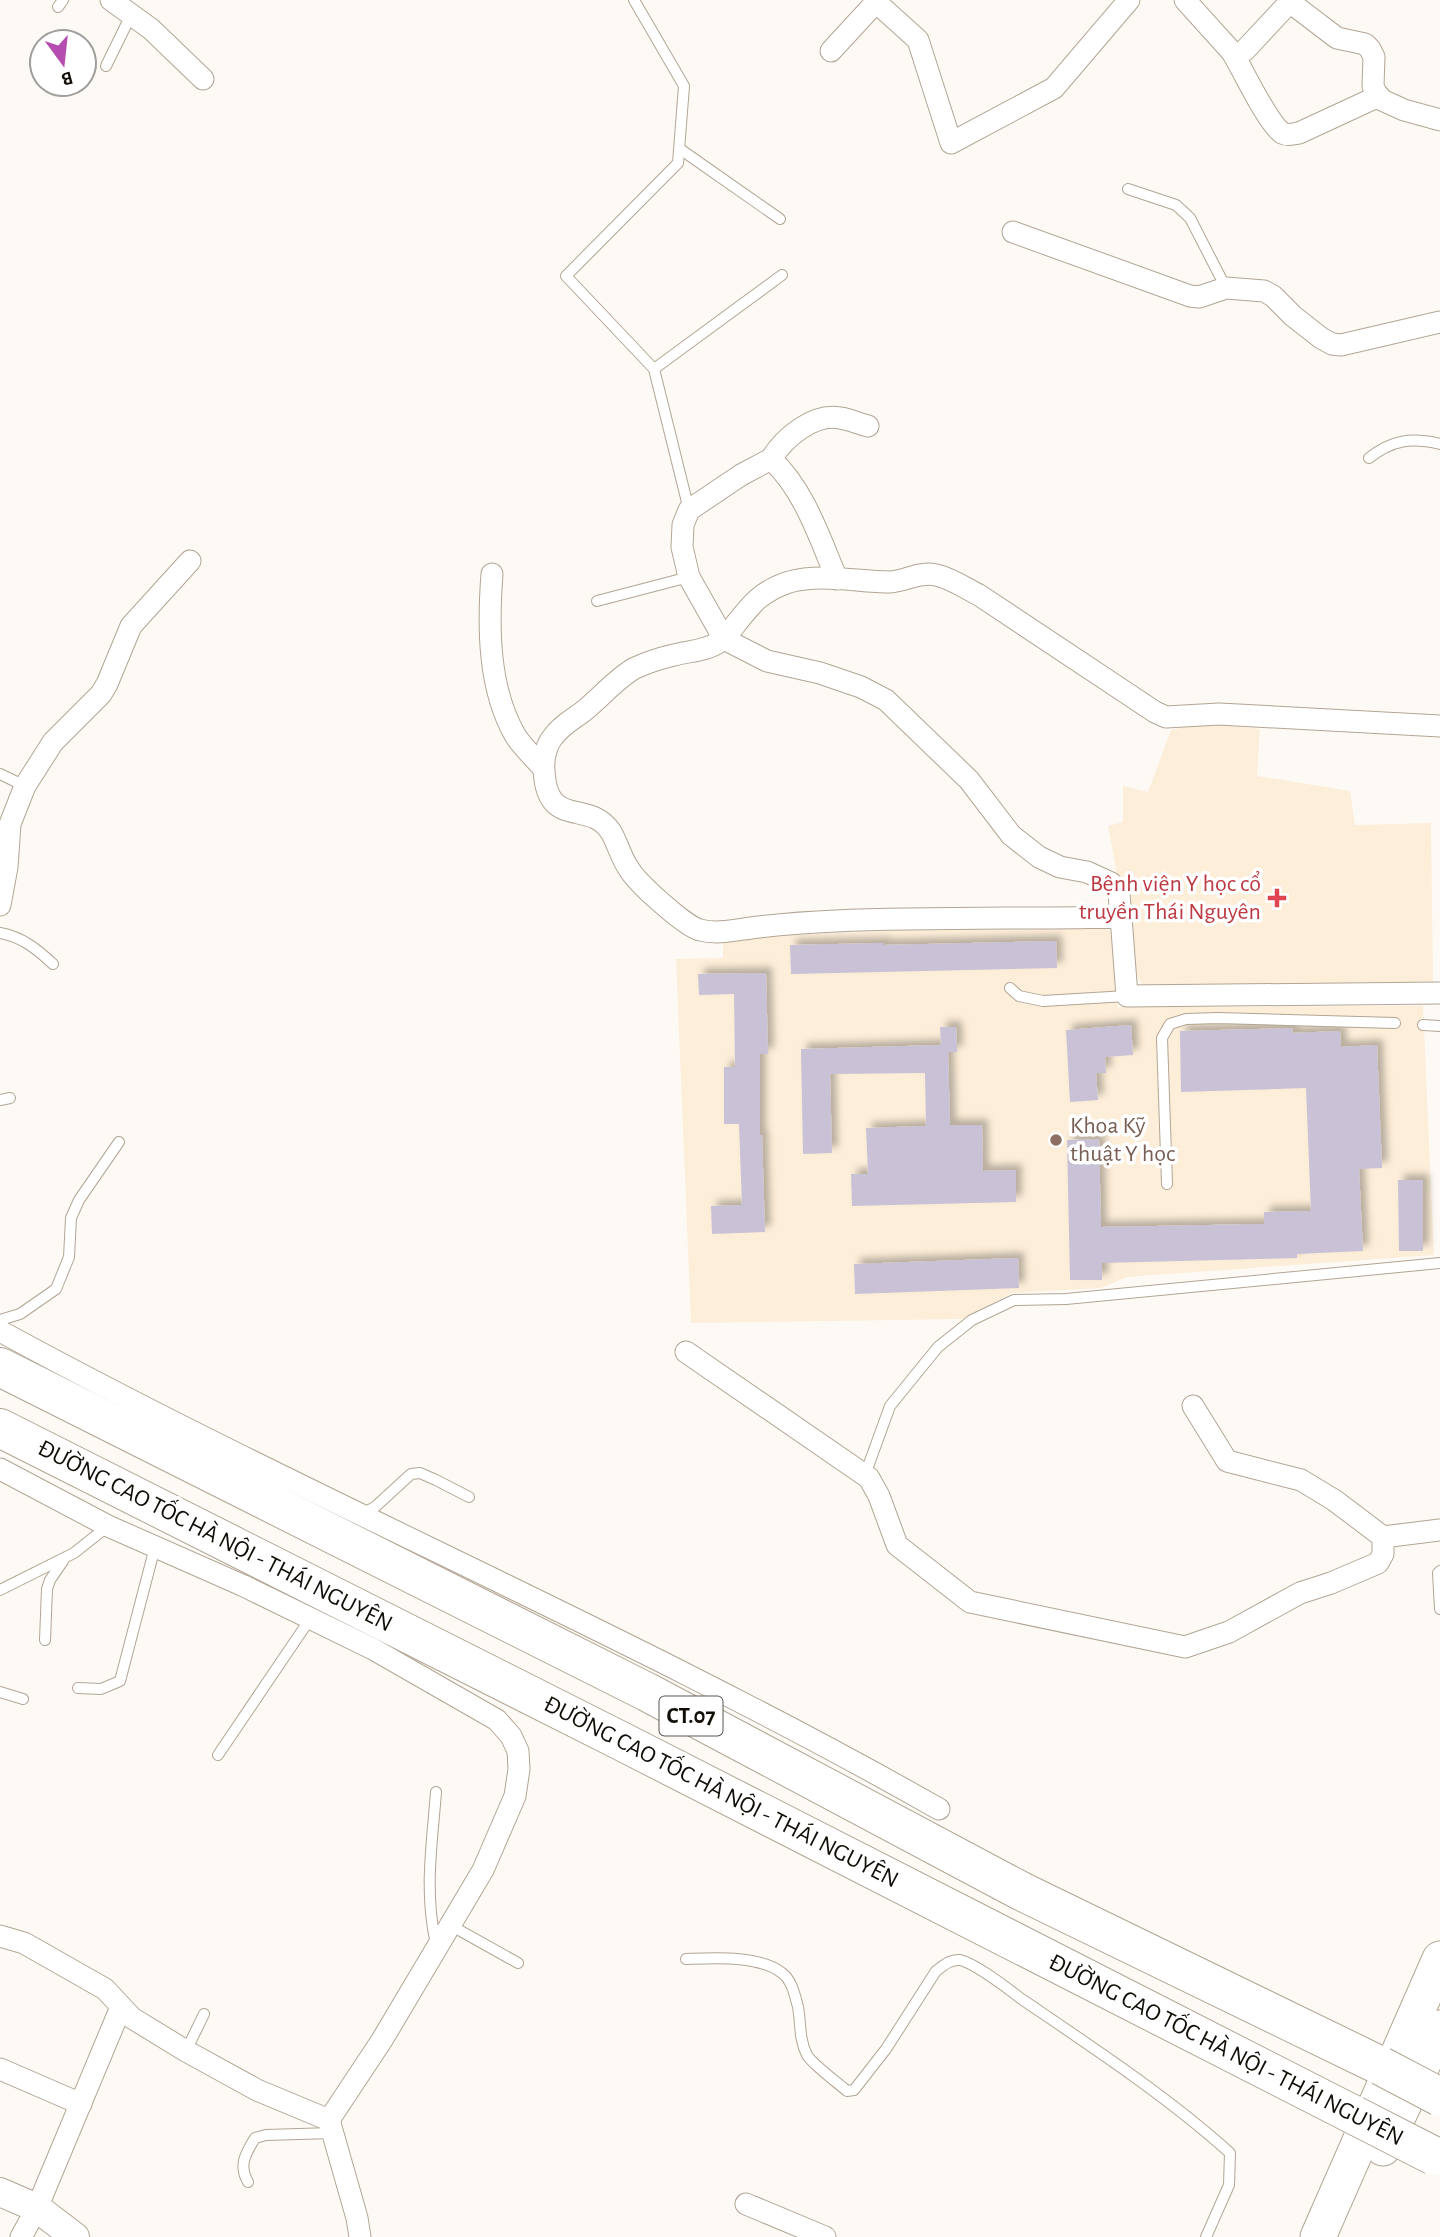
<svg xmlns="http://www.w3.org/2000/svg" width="1440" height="2237" viewBox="0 0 1440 2237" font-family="'Alegreya Sans',sans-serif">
	<defs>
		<filter id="shadow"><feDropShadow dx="6" dy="-6" stdDeviation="3.5" flood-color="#0004"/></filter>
	</defs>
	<rect width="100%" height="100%" fill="#fdfaf6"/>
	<g fill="#fdeed9">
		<path d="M1204 723 1260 729 1257 776 1350 791 1355 825 1431 823 1433 983 1148 989 1141 983 1135 971 1108 826 1123 822V786L1148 792 1171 730Z"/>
		<path d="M1074 923 1114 931 1118 1007 1423 1006 1434 1255 1127 1277 1101 1288 1012 1293 963 1319 691 1323 676 959 723 958V938Z"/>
	</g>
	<g fill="#c9c1d6" filter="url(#shadow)">
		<path d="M1056 941 1057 968 791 974 790 945 884 943V945Z"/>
		<path d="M766 973 768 1054H760V1135H762L765 1232 712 1234 711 1206 742 1205 739 1124H724V1067H735L734 994 699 995 698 974Z"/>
		<path d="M1131 1025 1133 1055 1105 1057 1106 1073H1096L1098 1100 1070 1102 1066 1030Z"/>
		<path d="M940 1027H956L957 1052H948L950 1125H982L983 1171 1016 1170V1202L852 1206 851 1174H868L866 1128 926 1126 925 1073 830 1074 832 1153 803 1154 801 1049 941 1045Z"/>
		<path d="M1292 1028 1293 1033 1340 1031 1341 1047 1377 1045 1382 1168 1359 1169 1363 1251 1297 1254V1258L1102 1263V1280H1070L1067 1140 1099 1139 1101 1227 1264 1224V1212L1311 1211 1306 1088 1181 1092 1180 1031Z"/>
		<path d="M1398 1180H1423V1251H1399Z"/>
		<path d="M1018 1258 1019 1288 855 1294 854 1264Z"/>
	</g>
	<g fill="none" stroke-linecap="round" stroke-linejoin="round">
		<g stroke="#b2a594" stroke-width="12">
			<g id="service">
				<path d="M634 0 684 86 678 163 566 276 654 369 689 510"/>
				<path d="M58 7 63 0"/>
				<path d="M106 66 131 15"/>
				<path d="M680 149 780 219"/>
				<path d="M1128 189 1176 205 1190 218 1226 288"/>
				<path d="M654 369 782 275"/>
				<path d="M1369 458C1392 440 1411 437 1440 444"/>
				<path d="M597 601 689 577"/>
				<path d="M0 774 25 786"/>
				<path d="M0 933C22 937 37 949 53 964"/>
				<path d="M1010 988 1019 996 1043 1001 1127 996"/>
				<path d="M1423 1025 1440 1026"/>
				<path d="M0 1100 10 1098"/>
				<path d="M1167 1184 1162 1038 1170 1024 1186 1019 1218 1018 1395 1023"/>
				<path d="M0 1320 20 1314 56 1289 69 1257 71 1218 79 1200 119 1142"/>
				<path d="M865 1475 890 1406 938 1347 972 1320 1014 1300 1066 1299 1440 1263"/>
				<path d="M360 1515 375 1507 411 1474 420 1473 436 1480 469 1497"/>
				<path d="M1440 1571 1438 1573 1440 1609"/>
				<path d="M0 1590 74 1553 108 1526"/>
				<path d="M45 1640 47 1589 50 1580 63 1561"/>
				<path d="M78 1688 101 1689 120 1681 155 1547"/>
				<path d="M0 1692 23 1699"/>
				<path d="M218 1755 310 1619"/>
				<path d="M436 1792C432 1845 424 1892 436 1944"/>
				<path d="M450 1925 518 1963"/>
				<path d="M686 1959C714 1958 759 1955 782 1973 792 1980 795 1996 798 2007 801 2023 799 2040 807 2055 811 2063 839 2084 847 2091L854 2090 886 2049 936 1971C943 1966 950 1959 960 1960 977 1964 1008 1989 1023 2000 1092 2047 1168 2097 1230 2153L1229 2185 1206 2237"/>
				<path d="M186 2051 204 2014"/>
				<path d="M248 2182C238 2165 246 2153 255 2138L266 2135 332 2133"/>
			</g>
		</g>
		<g stroke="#b2a594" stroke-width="23">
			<g id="minor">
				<path d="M111 0 151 29 203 79"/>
				<path d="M1185 0 1232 52 1239 54 1245 50 1287 5 1291 3 1337 38 1365 44 1370 49 1374 57 1373 86 1376 93 1382 100 1404 110 1440 120"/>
				<path d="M877 3 918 40 951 143 1054 88 1129 0"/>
				<path d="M831 51 878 0"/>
				<path d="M1232 52C1243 70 1267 122 1282 133 1288 136 1292 134 1299 133L1379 96"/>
				<path d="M1013 232 1190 296 1199 297 1226 288 1264 291 1273 296 1293 316 1321 338 1332 344 1341 345 1440 322"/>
				<path d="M771 459C784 438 813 413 840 418 849 419 859 424 868 426"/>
				<path d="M492 574C488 626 488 688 515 735 522 747 534 757 543 768"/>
				<path d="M837 579C820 539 804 489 771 459L741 475 689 510 683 525 682 547 689 577 724 639 767 661 820 673 861 687 886 700 969 780 1011 835 1039 857 1060 867 1087 872 1111 883 1119 894 1121 917"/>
				<path d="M1440 726 1219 714 1166 717 1155 712 979 595C965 588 951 578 936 575 920 571 906 581 890 582 857 582 822 573 789 582 762 591 752 603 735 625 730 631 726 638 719 642 706 651 689 651 674 655 661 658 646 663 635 668 618 677 600 698 585 710 574 719 561 725 553 737 546 745 543 760 544 770 547 831 589 798 611 832 618 844 621 858 629 869 637 883 686 927 700 930 719 935 739 929 759 927 784 924 810 922 836 921 930 917 1026 919 1121 917L1127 996 1440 993"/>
				<path d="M0 905 7 867 10 824 25 786 53 742 101 694 107 684 131 626 190 561"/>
				<path d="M0 1331C308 1499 633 1635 939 1809"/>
				<path d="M686 1352 869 1478 879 1496 897 1545 970 1602 1185 1647 1229 1632 1300 1593 1331 1583 1378 1563 1383 1554V1537L1440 1530"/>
				<path d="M1193 1406 1227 1461 1301 1480 1334 1500 1383 1537"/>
				<path d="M0 1469 108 1526 244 1586 373 1649 497 1720 511 1736 518 1751 519 1769 515 1796 483 1870 382 2040 329 2120"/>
				<path d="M0 1936 24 1943 105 1989 132 2018 186 2051 257 2090 329 2120 357 2218 360 2237"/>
				<path d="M0 2069 81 2104"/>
				<path d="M746 2204 825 2237"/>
				<path d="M21 2237 37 2208 121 2007"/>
			</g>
		</g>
		<g stroke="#b2a594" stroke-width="30">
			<path id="tertiary" d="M0 2192 37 2208 75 2237"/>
		</g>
		<g stroke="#b2a594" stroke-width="37">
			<g id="primary">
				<path d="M1383 2148 1440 2028"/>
				<path d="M1318 2237 1440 1959"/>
			</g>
		</g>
		<g stroke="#b2a594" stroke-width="40">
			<g id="motorway">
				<path d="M0 1367 647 1692 1021 1891 1381 2066"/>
				<path d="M0 1428 621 1741 1354 2115"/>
			</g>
		</g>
		<use href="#service" stroke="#fff" stroke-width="10"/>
		<use href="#minor" stroke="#fff" stroke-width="21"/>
		<use href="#tertiary" stroke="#fff" stroke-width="28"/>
		<use href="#primary" stroke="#fff" stroke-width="35"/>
		<use href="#motorway" stroke="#fff" stroke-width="38"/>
		<g stroke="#b2a594" stroke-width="40" stroke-linecap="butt">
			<g id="motorway-bridge">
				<path d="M1381 2066 1440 2097"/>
				<path d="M1354 2115 1434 2156"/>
			</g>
		</g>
		<use href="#motorway-bridge" stroke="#fff" stroke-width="38"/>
	</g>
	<path fill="#e0444e" stroke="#fff" stroke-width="2.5" d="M1273.5 887.5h7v7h7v7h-7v7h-7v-7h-7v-7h7z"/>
	<circle fill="#8d6e63" stroke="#fff" stroke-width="2.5" cx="1056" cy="1140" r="7"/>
	<g text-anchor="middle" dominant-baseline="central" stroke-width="7" stroke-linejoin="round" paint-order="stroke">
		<rect fill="#fff" stroke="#585651" stroke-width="2" x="659.5" y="1696.5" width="63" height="39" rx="5"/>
		<g font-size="23" font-weight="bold" fill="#110d07">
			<text x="691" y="1716">CT.07</text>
		</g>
		<g font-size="24" fill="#be3a42" stroke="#fff" text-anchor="end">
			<text x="1261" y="884">Bệnh viện Y học cổ<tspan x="1261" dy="28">truyền Thái Nguyên</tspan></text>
		</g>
		<g font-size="24" fill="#785e54" stroke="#fff" text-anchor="start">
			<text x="1070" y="1126">Khoa Kỹ<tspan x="1070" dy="28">thuật Y học</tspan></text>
		</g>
		<g font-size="24" fill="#110d07" stroke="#fff">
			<text transform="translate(215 1536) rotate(27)">ĐƯỜNG CAO TỐC HÀ NỘI - THÁI NGUYÊN</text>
			<text transform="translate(721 1792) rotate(27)">ĐƯỜNG CAO TỐC HÀ NỘI - THÁI NGUYÊN</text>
			<text transform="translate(1226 2050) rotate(27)">ĐƯỜNG CAO TỐC HÀ NỘI - THÁI NGUYÊN</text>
		</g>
	</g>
	<g transform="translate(63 63) rotate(165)"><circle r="33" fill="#ffffff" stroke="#a09e9c" stroke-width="2"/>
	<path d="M0-5L12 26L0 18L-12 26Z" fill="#b54db1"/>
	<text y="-10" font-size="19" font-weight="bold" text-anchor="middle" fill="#110d07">B</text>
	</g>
</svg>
